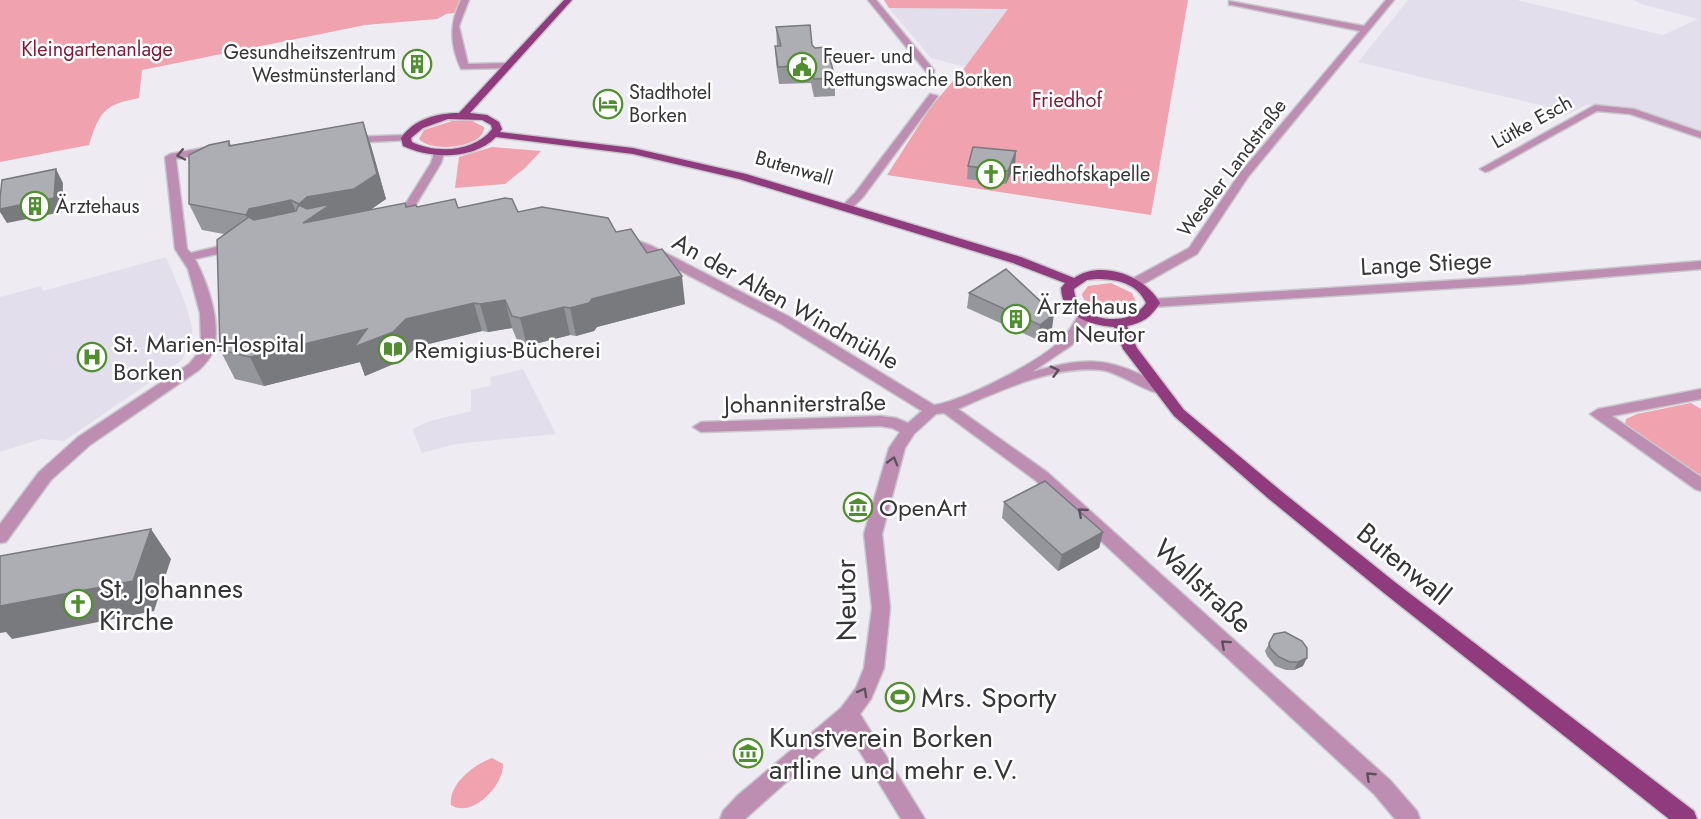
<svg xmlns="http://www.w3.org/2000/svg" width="1701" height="819" viewBox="0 0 1701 819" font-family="Jost,sans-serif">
	<rect width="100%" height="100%" fill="#eeecf2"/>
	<g fill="#e3deeb">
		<path d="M1408 0H1517L1663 35 1698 19 1641 4 1634 0H1701V132L1636 109 1612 105H1586L1565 116 1564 113 1553 108 1358 62Z"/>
		<path d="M889 8 1009 9 965 67 931 58Z"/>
		<path d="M166 257 186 305 192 327V343L181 361 64 441 41 439 0 452V297L41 286 43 291Z"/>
		<path d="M523 369 556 434 456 444 422 453 412 429 430 421 471 411V390L491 386 490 377Z"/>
	</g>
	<g fill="#f0a2ae">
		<path d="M0 0H461L454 13 446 14 437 19 365 25 142 70 139 98C105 104 99 112 89 145L0 162Z"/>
		<path d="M884 0H1188L1151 215 887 175 930 108 965 67 1008 9 889 8Z"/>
		<path d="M452 121H472L484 127C485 148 430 153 419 139L424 130Z"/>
		<path d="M492 147 541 151 525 168 505 184 455 188 459 157Z"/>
		<path d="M1111 283 1132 293 1136 302C1124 319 1086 314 1082 294L1088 286Z"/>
		<path d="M1691 403 1701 409V480L1629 430 1625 425 1626 419 1637 414Z"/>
		<path d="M492 758 503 764C504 785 472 819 451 805 448 784 475 764 492 758Z"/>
	</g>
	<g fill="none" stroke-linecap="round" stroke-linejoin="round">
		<g stroke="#c9c8cd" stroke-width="3">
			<g id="minor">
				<path d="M461 0H469L459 26 468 64 508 63 511 64V68L461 69C450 45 449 24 461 0Z"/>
				<path d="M868 0H876L934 70V74H928Z"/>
				<path d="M1386 0H1394L1248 177 1197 254 1140 286H1130L1129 283 1130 280 1189 248 1240 173 1360 31 1232 5H1229V1L1364 26Z"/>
				<path d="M930 94 938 96 863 197 851 209H843V205L855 193Z"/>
				<path d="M1595 105 1634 109 1701 132V138L1630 114 1597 111 1489 171 1485 172 1480 169Z"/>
				<path d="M406 135 411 138 410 140 349 143 344 140 349 137Z"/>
				<path d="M214 146 219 149 218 151 176 159 187 249 191 253 236 242 242 246 240 249 195 259C208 284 222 323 213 351 211 358 204 365 199 370L90 445 51 480 6 542 0 543V524L39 472 78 437 189 364 199 352 201 341 200 313 188 269 175 249 165 157 170 154Z"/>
				<path d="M439 150 444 153 441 163 406 221H398L396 219 431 163 434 153Z"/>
				<path d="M625 236 652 246 788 316 934 405C963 401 1041 361 1061 340 1069 332 1074 322 1080 313H1090L1092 316 1072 345 1032 372C1090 355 1112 358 1165 387L1167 390 1165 393C1152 397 1120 372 1101 370 1055 365 999 391 958 409L1047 472 1390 780 1417 811 1420 819H1395L1374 794 1035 480 944 413 936 414 914 434 905 448 882 534 890 608 884 668 871 699 860 714 925 819H901L846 729 745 819H720L723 811 737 796 841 708 856 688 864 668 872 608 864 534 889 448 900 432 892 428 880 426 701 432 693 427 701 422 880 416 896 418 908 423 922 411 778 322 644 252 621 243 619 240Z"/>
				<path d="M1701 261V269L1522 284 1153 307 1146 303 1153 299 1522 276Z"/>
				<path d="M1701 389V399L1612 416 1701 477V491L1695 489 1590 414 1598 409Z"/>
			</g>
		</g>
		<g stroke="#c9c8cd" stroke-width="3">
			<path id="major" d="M564 0H572L470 113 487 115 499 122 502 129 500 132 633 148 746 174 1021 257 1074 278C1101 259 1146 276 1160 303 1151 317 1143 323 1127 326L1137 348 1184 410 1281 491 1396 583 1694 811 1697 819H1669L1384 593 1269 499 1174 416 1123 349 1114 327C1089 325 1062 316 1061 288L1065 283 1013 263 739 179 633 154 496 137C474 160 430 159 403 146L401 138C414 119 437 113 459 113ZM448 119 482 120 491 125 492 129C475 152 436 154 412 142L411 138 423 128ZM1096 279C1117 279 1137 283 1146 303 1130 329 1076 323 1074 289L1087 280Z"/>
		</g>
		<use href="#minor" fill="#be8eb2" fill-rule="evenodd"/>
		<use href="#major" fill="#8f3b7e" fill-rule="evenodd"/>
	</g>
	<g fill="#94969b">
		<path d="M776 27 812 45 835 78V96L814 97 811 83 779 84 776 63 775 46H777Z"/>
		<path d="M363 122 371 146 386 199 370 210 417 207 458 208 518 212 616 232 647 253 685 304 597 327 594 331 576 336 570 335 527 346 519 345 512 328 488 332 482 331 416 347 403 360 365 376 360 362 264 386 235 379 220 350 224 234 202 230 189 204 229 141 231 145Z"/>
		<path d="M1016 151 1015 165 1006 184 967 179 968 166Z"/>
		<path d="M969 293 1052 329 1038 340 967 308Z"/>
		<path d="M1004 502 1103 532 1099 548 1058 571 1002 518Z"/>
		<path d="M1274 634 1303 666 1294 670H1286L1275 666 1267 656 1265 651Z"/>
	</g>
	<g fill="#787a7e">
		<path d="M363 122 371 146 386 199 363 215 303 223 306 221 299 204 307 197Z"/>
		<path d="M1016 151 1015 165 1006 184 1008 171Z"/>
		<path d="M56 169 63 183 62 212 7 223 0 212V209Z"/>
		<path d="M291 200 302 226 257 241 246 215 249 209Z"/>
		<path d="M682 276 685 304 597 327 594 331 576 336 570 308 592 299Z"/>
		<path d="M505 300 512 328 488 332 480 304Z"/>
		<path d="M474 303 482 331 416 347 403 360 365 376 360 362 264 386 250 357Z"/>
		<path d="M564 307 570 335 527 346 520 318Z"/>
		<path d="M1054 314 1052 329 1038 340 1040 325Z"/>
		<path d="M151 529 171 559 154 611 12 639 6 632 0 633V606Z"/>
		<path d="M1103 532 1099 548 1058 571 1062 555Z"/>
		<path d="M1307 658 1303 666 1294 670 1298 662Z"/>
	</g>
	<g fill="#acaeb4" stroke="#787a7e" stroke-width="1.5">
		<path d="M810 25 812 45 815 48 827 47 835 78 814 79 811 65 778 67 775 46H781L776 27Z"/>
		<path d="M363 122 377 174 354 189 307 197 299 204 291 200 249 209 246 215 189 204V155L209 145 229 141V146Z"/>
		<path d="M973 147 1016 151 1008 171 968 166Z"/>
		<path d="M56 169 54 198 0 209V198L2 180Z"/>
		<path d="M505 198 512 199 518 212 542 207 608 218 616 232 631 229 647 253 662 249 682 276 592 299 589 303 570 308 564 307 520 318 512 316 505 300 480 304 474 303 406 319 393 332 354 347 367 329 250 357 220 350 217 240 249 217 254 220 296 211 299 205 307 209 331 204 303 223 405 203 406 207 416 205 417 207 455 199 458 208Z"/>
		<path d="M1006 269 1054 314 1040 325 969 293Z"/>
		<path d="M1045 481 1103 532 1062 555 1004 502Z"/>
		<path d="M151 529 133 581 0 606V556Z"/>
		<path d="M1285 632 1302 641 1307 648V658L1298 662H1290L1279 657 1270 648 1269 643 1274 634Z"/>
	</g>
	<defs><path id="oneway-chevron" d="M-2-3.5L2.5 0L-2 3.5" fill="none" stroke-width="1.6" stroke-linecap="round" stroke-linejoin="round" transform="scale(1.5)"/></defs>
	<g stroke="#5f505d">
		<use href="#oneway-chevron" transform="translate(181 155) rotate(168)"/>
		<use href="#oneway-chevron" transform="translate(1055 371) rotate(-15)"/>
		<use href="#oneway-chevron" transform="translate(893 461) rotate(-74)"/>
		<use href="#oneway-chevron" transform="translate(1082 512) rotate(-139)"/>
		<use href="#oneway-chevron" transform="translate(1225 644) rotate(-138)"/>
		<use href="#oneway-chevron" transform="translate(863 692) rotate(-61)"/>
		<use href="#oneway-chevron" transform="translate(1370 776) rotate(-137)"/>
	</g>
	<defs>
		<g id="building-ring" transform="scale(1.5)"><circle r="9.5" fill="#fff" stroke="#508e2f" stroke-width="1.5"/><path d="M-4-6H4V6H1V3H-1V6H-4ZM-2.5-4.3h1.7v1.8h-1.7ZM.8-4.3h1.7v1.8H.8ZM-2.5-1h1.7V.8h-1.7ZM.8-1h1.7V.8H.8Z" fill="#508e2f"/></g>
		<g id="civic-ring" transform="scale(1.5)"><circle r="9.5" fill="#fff" stroke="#508e2f" stroke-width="1.5"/><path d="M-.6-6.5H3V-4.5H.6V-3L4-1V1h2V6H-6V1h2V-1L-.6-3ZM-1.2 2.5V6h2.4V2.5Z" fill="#508e2f"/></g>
		<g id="hotel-ring" transform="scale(1.5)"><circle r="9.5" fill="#fff" stroke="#508e2f" stroke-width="1.5"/><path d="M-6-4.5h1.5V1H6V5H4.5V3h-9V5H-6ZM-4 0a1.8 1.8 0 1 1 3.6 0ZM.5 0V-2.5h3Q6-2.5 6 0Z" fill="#508e2f"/></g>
		<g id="church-ring" transform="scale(1.5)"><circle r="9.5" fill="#fff" stroke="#508e2f" stroke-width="1.5"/><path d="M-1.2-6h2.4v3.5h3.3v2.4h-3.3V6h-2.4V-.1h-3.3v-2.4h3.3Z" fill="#508e2f"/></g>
		<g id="library-ring" transform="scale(1.5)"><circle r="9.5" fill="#fff" stroke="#508e2f" stroke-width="1.5"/><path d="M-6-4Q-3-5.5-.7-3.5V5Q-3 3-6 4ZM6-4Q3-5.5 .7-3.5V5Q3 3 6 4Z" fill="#508e2f"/></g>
		<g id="hospital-ring" transform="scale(1.5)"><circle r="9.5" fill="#fff" stroke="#508e2f" stroke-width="1.5"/><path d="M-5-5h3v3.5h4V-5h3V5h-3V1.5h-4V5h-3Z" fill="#508e2f"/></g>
		<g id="museum-ring" transform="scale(1.5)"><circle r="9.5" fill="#fff" stroke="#508e2f" stroke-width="1.5"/><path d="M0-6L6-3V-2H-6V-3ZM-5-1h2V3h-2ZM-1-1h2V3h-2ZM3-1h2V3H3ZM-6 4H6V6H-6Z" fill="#508e2f"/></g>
		<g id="stadium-ring" transform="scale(1.5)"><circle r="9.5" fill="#fff" stroke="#508e2f" stroke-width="1.5"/><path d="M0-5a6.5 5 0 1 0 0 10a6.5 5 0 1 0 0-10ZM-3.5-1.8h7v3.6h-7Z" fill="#508e2f"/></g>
	</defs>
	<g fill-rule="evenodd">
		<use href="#building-ring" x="417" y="64"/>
		<use href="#civic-ring" x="802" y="67"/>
		<use href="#hotel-ring" x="608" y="104"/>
		<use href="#church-ring" x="991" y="174"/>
		<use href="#building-ring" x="35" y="206"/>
		<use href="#building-ring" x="1016" y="319"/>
		<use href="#library-ring" x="393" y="349"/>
		<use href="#hospital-ring" x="92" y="357"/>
		<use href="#museum-ring" x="858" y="507"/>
		<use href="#church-ring" x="78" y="604"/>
		<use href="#stadium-ring" x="900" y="697"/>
		<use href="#museum-ring" x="748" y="753"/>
	</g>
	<g text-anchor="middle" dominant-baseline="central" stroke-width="5" stroke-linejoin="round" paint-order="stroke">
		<g font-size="20" fill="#7f1937" stroke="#fff">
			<text x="97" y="49">Kleingartenanlage</text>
			<text x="1067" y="100">Friedhof</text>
		</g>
		<g font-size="20" fill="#363638" stroke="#fff" text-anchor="start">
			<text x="396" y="52" text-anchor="end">Gesundheitszentrum<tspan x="396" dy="23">Westmünsterland</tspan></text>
			<text x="823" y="56">Feuer- und<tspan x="823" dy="23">Rettungswache Borken</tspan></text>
			<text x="629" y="92">Stadthotel<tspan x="629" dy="23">Borken</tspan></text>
			<text x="1012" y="174">Friedhofskapelle</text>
			<text x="56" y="206">Ärztehaus</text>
		</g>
		<g font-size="20" fill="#363638" stroke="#fff">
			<text transform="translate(1532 122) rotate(-29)">Lütke Esch</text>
			<text transform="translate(794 168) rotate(16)">Butenwall</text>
			<text transform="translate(1232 168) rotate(-53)">Weseler Landstraße</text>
		</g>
		<g font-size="24" fill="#363638" stroke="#fff">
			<text transform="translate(1426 263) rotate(-3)">Lange Stiege</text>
			<text transform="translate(786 301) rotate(29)">An der Alten Windmühle</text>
			<text transform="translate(805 403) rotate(-1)">Johanniterstraße</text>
		</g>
		<g font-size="24" fill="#363638" stroke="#fff" text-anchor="start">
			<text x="1037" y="305">Ärztehaus<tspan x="1037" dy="28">am Neutor</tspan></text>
			<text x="113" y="343">St. Marien-Hospital<tspan x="113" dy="28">Borken</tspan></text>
			<text x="414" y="349">Remigius-Bücherei</text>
			<text x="879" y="507">OpenArt</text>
		</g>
		<g font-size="28" fill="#363638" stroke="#fff">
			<text transform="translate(1404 564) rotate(39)">Butenwall</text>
			<text transform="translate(1203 586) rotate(43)">Wallstraße</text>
			<text transform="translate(846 600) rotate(-91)">Neutor</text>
		</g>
		<g font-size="28" fill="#363638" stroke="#fff" text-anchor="start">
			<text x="99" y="588">St. Johannes<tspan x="99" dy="32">Kirche</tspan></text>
			<text x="921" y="697">Mrs. Sporty</text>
			<text x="769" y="737">Kunstverein Borken<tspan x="769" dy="32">artline und mehr e.V.</tspan></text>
		</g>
	</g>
</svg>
